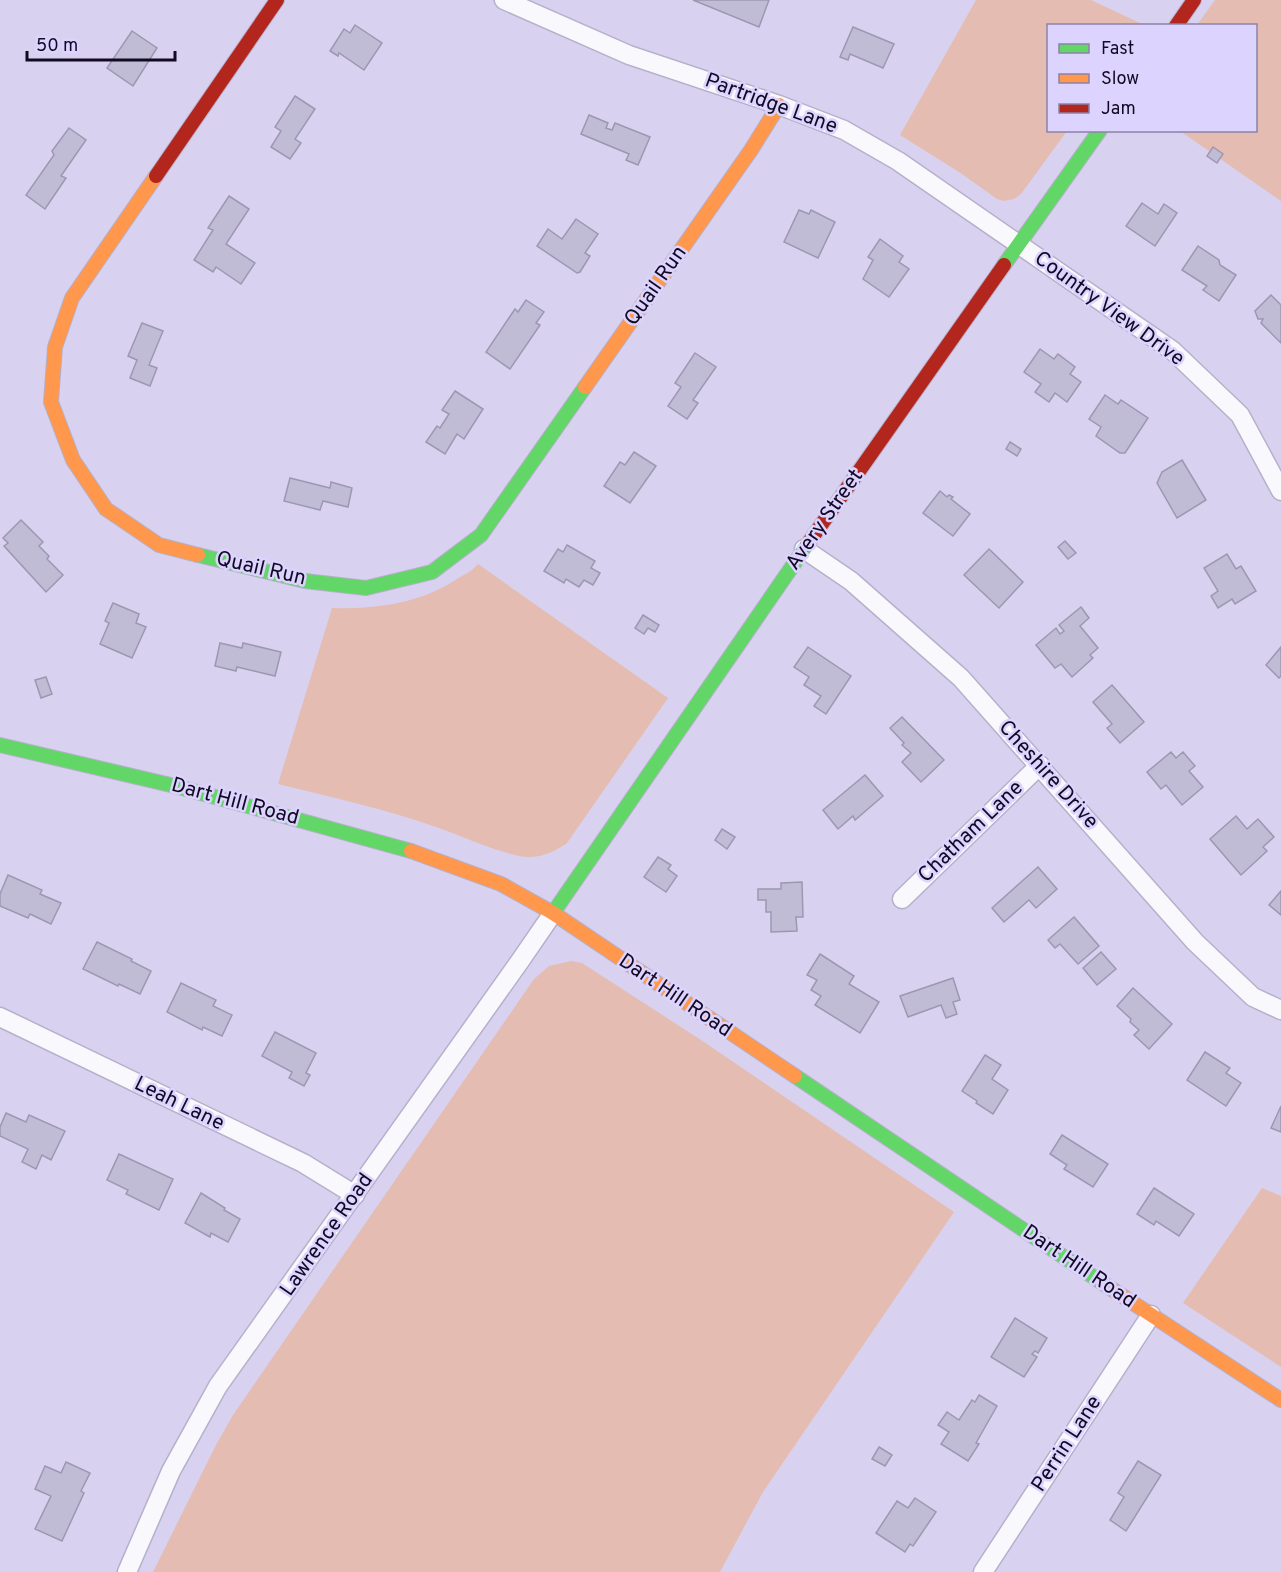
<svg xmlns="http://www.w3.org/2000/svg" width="1281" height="1572" viewBox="0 0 1281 1572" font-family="Overpass,sans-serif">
	<rect width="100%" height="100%" fill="#d8d2f0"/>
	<g fill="#e4bcb1">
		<path d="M976 0H1091L1142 24 1141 26H1048V130L1067 131 1021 194 1014 199 1004 201 997 199 962 174 900 135Z"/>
		<path d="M1215 0H1281V201L1180 131 1256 130V26L1197 25Z"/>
		<path d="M478 564 668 698 567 843C556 851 543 857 529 857 504 856 458 834 433 826 382 808 330 797 278 784L332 608C364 609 396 606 426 595 442 589 457 579 472 570Z"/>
		<path d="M571 961 582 963 701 1040 954 1212 763 1492 720 1572H153L216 1445 233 1415 534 979 549 966Z"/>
		<path d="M1262 1188 1281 1196V1367L1183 1303Z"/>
	</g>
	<g fill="#c1bcd6" stroke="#9d97b1" stroke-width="1.5">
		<path d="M693 0H769L759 27Z"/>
		<path d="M355 25 382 43 364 70 339 53 338 56 330 51 344 29 350 33Z"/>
		<path d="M853 27 894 44 883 68 850 54 848 60 840 57Z"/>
		<path d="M132 31 157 48 133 86 107 68Z"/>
		<path d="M295 96 315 109 295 139 301 143 290 159 271 147 281 131 275 127Z"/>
		<path d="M589 115 608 123 606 128 612 130 615 123 650 137 638 165 626 160 629 154 581 134Z"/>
		<path d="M69 128 86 140 61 176 66 178 45 209 26 195 54 155 52 151Z"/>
		<path d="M1213 147 1223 154 1217 163 1207 156Z"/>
		<path d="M229 196 249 209 226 244 255 263 241 284 216 267 213 272 194 260 213 230 208 228Z"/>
		<path d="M1142 203 1158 214 1164 204 1177 213 1155 246 1126 226Z"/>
		<path d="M799 210 809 214 811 210 835 222 818 258 784 242Z"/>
		<path d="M576 219 598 234 585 253 590 256 580 272 577 273 537 246 548 229 562 239Z"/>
		<path d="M880 239 903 256 899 262 909 269 889 297 863 279 873 260 868 257Z"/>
		<path d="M1198 246 1219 260 1220 265 1236 275 1219 301 1203 290 1207 286 1182 270Z"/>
		<path d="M1271 295 1281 305V343L1261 323 1263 319H1258L1255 311Z"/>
		<path d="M526 300 544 312 536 323 540 325 510 369 486 352 515 309 518 312Z"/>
		<path d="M142 323 163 331 149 365 157 368 150 386 130 378 137 360 128 356Z"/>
		<path d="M1040 349 1054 359 1058 354 1075 367 1070 374 1081 382 1067 402 1055 393 1049 402 1035 392 1041 384 1024 372Z"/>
		<path d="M695 353 716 367 693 400 698 403 687 419 668 406 681 387 675 383Z"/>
		<path d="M455 391 483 409 464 439 457 434 445 454 426 442 437 426 440 428 449 414 442 410Z"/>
		<path d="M1105 395 1118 404 1121 400 1148 418 1125 453H1120L1096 436 1101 427 1089 419Z"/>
		<path d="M1010 442 1021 449 1017 456 1006 449Z"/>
		<path d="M634 452 656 466 630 503 604 486 620 462 625 465Z"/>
		<path d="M1182 460 1206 500 1177 518 1157 483 1162 472Z"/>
		<path d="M290 478 330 488 331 482 352 488 348 507 323 501 320 510 284 501Z"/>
		<path d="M940 491 947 497 949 495 953 497 951 499 970 514 953 536 923 513Z"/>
		<path d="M21 520 43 542 39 546 49 556 47 559 63 575 46 592 4 546 8 543 3 538Z"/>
		<path d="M1065 541 1076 553 1068 559 1058 547Z"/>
		<path d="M567 545 595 561 591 568 600 573 593 585 584 580 579 587 566 579 564 583 544 571 558 549 563 552Z"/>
		<path d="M989 549 1023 582 999 608 964 575Z"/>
		<path d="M1227 554 1236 569 1241 566 1256 591 1235 604 1232 599 1218 608 1211 596 1218 591 1204 568Z"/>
		<path d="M113 603 139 614 136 623 146 627 132 658 100 644 109 623 105 621Z"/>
		<path d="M1081 607 1089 618 1080 626 1098 648 1090 655 1093 658 1072 677 1061 664 1055 668 1036 645 1056 628 1060 634 1064 631 1059 625Z"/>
		<path d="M643 615 659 625 655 632 648 628 644 634 635 628Z"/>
		<path d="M220 643 242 648 243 643 281 652 275 676 237 667 236 671 215 666Z"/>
		<path d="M808 647 851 676 826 714 814 706 821 696 804 685 809 677 794 667Z"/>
		<path d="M1281 647V676L1279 678 1266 665Z"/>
		<path d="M46 677 52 694 41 698 35 680Z"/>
		<path d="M1112 685 1144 722 1120 743 1107 728 1112 724 1093 702Z"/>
		<path d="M902 717 944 760 921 782 902 762 911 753 902 745 904 743 890 728Z"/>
		<path d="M1171 752 1176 758 1183 752 1195 766 1189 771 1203 787 1182 805 1166 785 1161 789 1147 772Z"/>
		<path d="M865 775 883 796 855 820 853 816 838 829 823 810Z"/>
		<path d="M1236 816 1247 829 1258 819 1274 837 1263 847 1267 851 1241 875 1210 839Z"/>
		<path d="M722 829 735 837 727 849 715 840Z"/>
		<path d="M658 857 671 865 668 869 677 876 666 892 644 877Z"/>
		<path d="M1038 867 1057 889 1036 908 1029 900 1004 922 992 908Z"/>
		<path d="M8 875 42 890 40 894 61 903 51 924 30 914 28 918 0 906V894Z"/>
		<path d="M802 882 803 917H796L797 931 771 932V912H766V900H758V889H781V883Z"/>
		<path d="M1281 891V915L1269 905Z"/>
		<path d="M1074 917 1099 946 1078 964 1060 944 1055 948 1048 940Z"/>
		<path d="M97 942 132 959 131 961 151 971 140 994 119 984 118 986 83 969Z"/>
		<path d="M1101 952 1116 969 1097 985 1083 968Z"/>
		<path d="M820 954 854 976 849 984 879 1002 860 1033 815 1005 821 996 811 990 817 980 807 975Z"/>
		<path d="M953 978 960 1000 953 1002 957 1014 946 1018 941 1005 908 1017 900 996Z"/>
		<path d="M181 983 216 1000 213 1006 232 1015 222 1036 203 1027 202 1030 167 1012Z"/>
		<path d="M1133 988 1172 1024 1149 1049 1134 1035 1139 1030 1130 1022 1131 1019 1117 1006Z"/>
		<path d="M275 1032 316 1053 306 1073 310 1075 304 1086 289 1078 292 1072 262 1056Z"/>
		<path d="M1205 1052 1230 1068 1226 1073 1241 1083 1226 1106 1187 1080Z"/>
		<path d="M985 1055 1001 1065 992 1079 1008 1090 993 1114 976 1103 977 1101 962 1091Z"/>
		<path d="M1281 1106V1132L1271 1128Z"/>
		<path d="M6 1113 26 1122 29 1115 65 1131 51 1160 42 1155 36 1169 22 1162 28 1149 0 1136V1127Z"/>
		<path d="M1062 1135 1108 1164 1093 1187 1064 1169 1067 1165 1050 1154Z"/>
		<path d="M119 1154 173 1179 159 1210 126 1194 128 1190 107 1180Z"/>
		<path d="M1154 1188 1194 1214 1179 1236 1156 1221 1154 1225 1137 1214Z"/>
		<path d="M201 1193 225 1208 224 1210 240 1219 228 1242 211 1233 210 1237 185 1223Z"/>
		<path d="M1015 1318 1047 1338 1038 1353 1035 1351 1032 1354 1037 1357 1024 1377 991 1357Z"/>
		<path d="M979 1395 997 1406 976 1443 979 1444 968 1461 941 1444 949 1432 938 1425 947 1412 959 1420 972 1400 975 1402Z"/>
		<path d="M879 1447 892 1455 885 1466 872 1459Z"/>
		<path d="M1138 1461 1161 1475 1126 1531 1110 1520 1124 1497 1118 1493Z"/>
		<path d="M66 1462 90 1473 81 1491 84 1493 62 1541 35 1529 51 1496 35 1489 45 1466 61 1473Z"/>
		<path d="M915 1498 936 1512 913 1546 910 1544 905 1552 876 1533 897 1501 908 1508Z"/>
	</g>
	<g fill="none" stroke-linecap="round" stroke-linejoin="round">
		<g stroke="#b6b0cb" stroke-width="21">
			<g id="street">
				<path d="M504 0 629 55 779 105 844 130 898 161 1173 351 1240 415 1281 491"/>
				<path d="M804 549 851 581 961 678 1195 942 1253 997 1281 1010"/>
				<path d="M902 899 1040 765"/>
				<path d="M0 1017 303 1163 355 1195"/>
				<path d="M127 1572 171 1471 218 1386 520 961 553 913"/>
				<path d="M983 1572 1151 1315"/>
			</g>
		</g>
		<g stroke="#b6b0cb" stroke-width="16">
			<g id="fast">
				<path d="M1004 265 1100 130"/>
				<path d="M198 555 305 581 366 588 432 572 481 535 585 387"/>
				<path d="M0 745 175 786 411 851"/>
				<path d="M553 913 807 545"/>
				<path d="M795 1076 1101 1282"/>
			</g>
		</g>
		<g stroke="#b6b0cb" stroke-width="16">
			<g id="slow">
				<path d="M156 176 72 298 55 347 51 402 73 460 106 509 159 545 198 555"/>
				<path d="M585 387 751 150 779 105"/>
				<path d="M411 851 501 884 553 913 795 1076"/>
				<path d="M1101 1282 1281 1400"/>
			</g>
		</g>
		<g stroke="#b6b0cb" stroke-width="16">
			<g id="jam">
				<path d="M1176 26 1194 0"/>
				<path d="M156 176 277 0"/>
				<path d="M807 545 1004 265"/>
			</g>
		</g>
		<use href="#street" stroke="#f9f8fd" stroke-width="18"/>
		<use href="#fast" stroke="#63d668" stroke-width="14"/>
		<use href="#slow" stroke="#ff974d" stroke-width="14"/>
		<use href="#jam" stroke="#b3261e" stroke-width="14"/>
	</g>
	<g text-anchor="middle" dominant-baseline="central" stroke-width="5" stroke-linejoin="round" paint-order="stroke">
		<g font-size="21" fill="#110a22" stroke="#dcd4ff">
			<text transform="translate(771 104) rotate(20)">Partridge Lane</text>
			<text transform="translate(656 286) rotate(-55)">Quail Run</text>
			<text transform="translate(1109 309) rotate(36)">Country View Drive</text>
			<text transform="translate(825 520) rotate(-55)">Avery Street</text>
			<text transform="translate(261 569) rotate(13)">Quail Run</text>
			<text transform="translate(1048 775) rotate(48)">Cheshire Drive</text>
			<text transform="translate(235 802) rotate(15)">Dart Hill Road</text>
			<text transform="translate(971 832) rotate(-44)">Chatham Lane</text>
			<text transform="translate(675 996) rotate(34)">Dart Hill Road</text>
			<text transform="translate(179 1104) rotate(26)">Leah Lane</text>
			<text transform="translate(327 1235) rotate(-55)">Lawrence Road</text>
			<text transform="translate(1079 1267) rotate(34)">Dart Hill Road</text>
			<text transform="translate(1067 1444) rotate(-57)">Perrin Lane</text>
		</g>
	</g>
	<rect x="1047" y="24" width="210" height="108" fill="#dcd4ff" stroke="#8b83a7" stroke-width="1.5"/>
	<rect x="1059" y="44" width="30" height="9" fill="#63d668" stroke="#8b83a7" stroke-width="1.5"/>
	<text x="1101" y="54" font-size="18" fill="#110a22">Fast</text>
	<rect x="1059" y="74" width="30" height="9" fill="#ff974d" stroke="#8b83a7" stroke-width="1.5"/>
	<text x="1101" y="84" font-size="18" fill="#110a22">Slow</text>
	<rect x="1059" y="104" width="30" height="9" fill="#b3261e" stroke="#8b83a7" stroke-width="1.5"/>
	<text x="1101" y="114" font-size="18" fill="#110a22">Jam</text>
	<path d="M27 51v9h148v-9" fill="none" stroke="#110a22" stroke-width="3"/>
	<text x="36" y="51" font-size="18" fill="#110a22" stroke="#dcd4ff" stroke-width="4.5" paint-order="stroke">50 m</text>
</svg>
